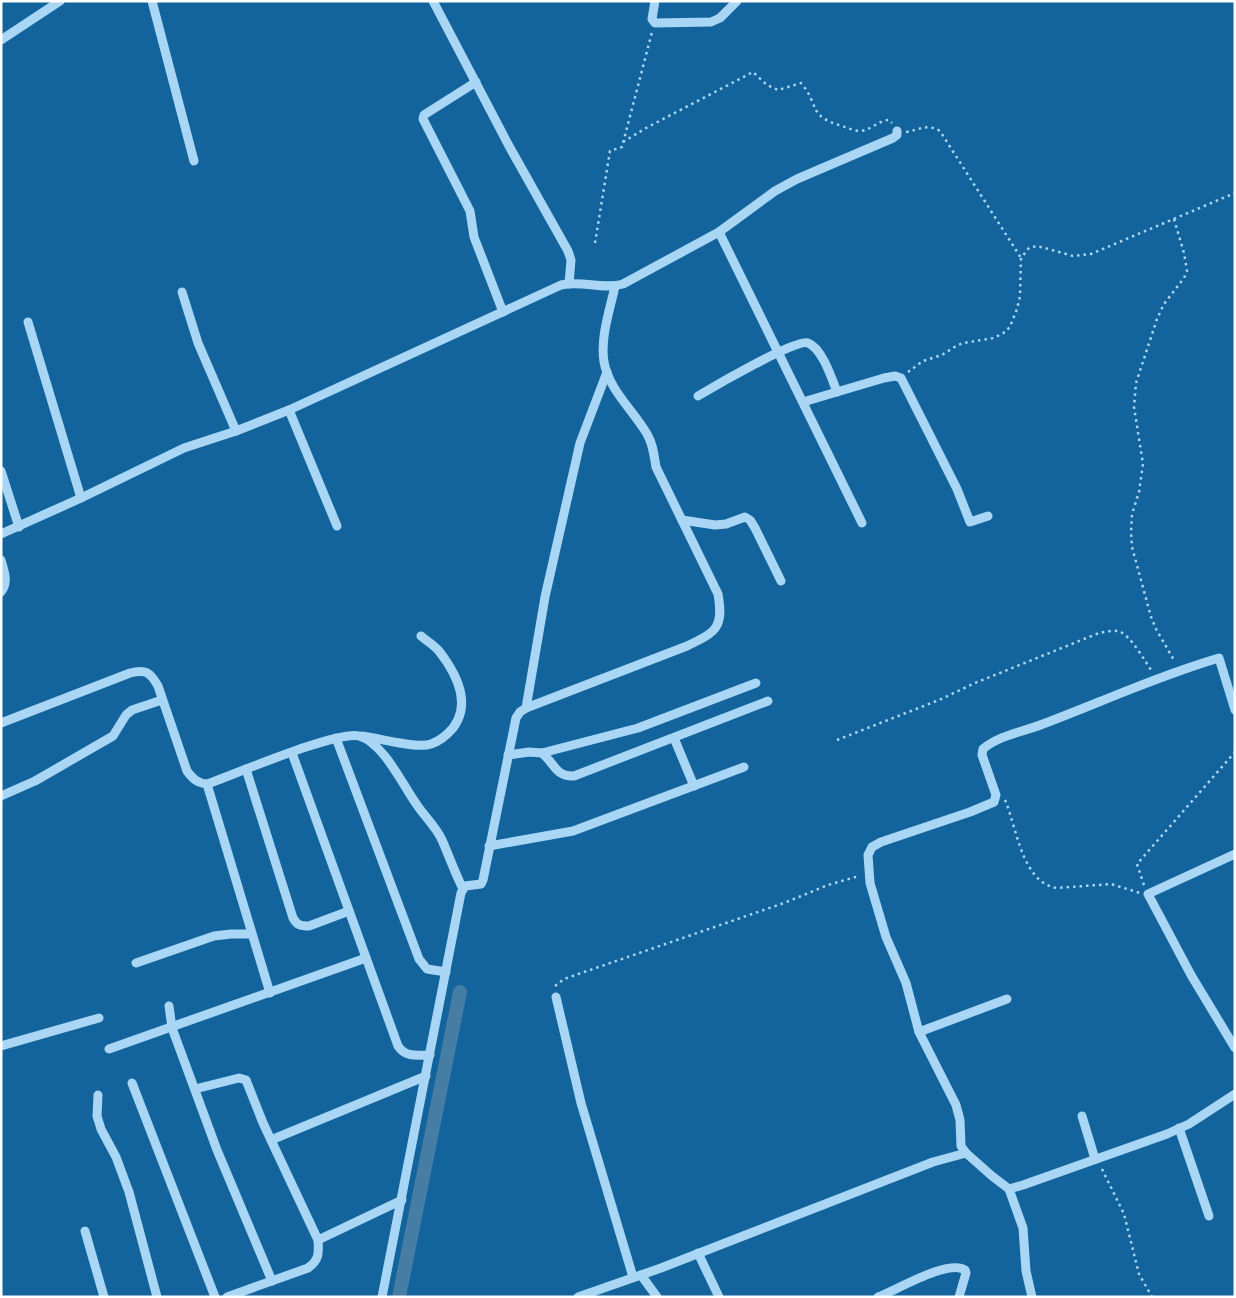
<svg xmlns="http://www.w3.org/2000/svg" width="1236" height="1298" viewBox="0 0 1236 1298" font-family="Mulish,sans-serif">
	<rect width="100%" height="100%" fill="#13649c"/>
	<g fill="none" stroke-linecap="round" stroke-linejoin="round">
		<path stroke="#457da4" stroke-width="14" d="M399 1297 460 992"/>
		<g stroke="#a8d6f4" stroke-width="2.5" stroke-dasharray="2.5 4" stroke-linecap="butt">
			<path d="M906 132C920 130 926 123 940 131L1021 258"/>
			<path d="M623 142 646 128 753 72 767 85 778 90 801 83C820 105 807 116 842 126 848 128 854 131 861 131 871 130 879 120 889 120L892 123"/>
			<path d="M1174 219 1184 253 1187 271 1184 278 1164 304 1157 319 1136 383 1134 407 1143 464 1139 492 1132 514 1131 533 1132 547 1151 617 1156 629 1175 662"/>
			<path d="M595 243 610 151 622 147 652 32"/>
			<path d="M908 372 923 361 942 355 956 346 963 343 994 338 1007 331 1011 324 1017 309 1020 296 1021 258 1029 248 1037 246 1045 248 1073 256 1091 254 1235 193"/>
			<path d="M837 740 939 700 975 683 1099 633C1104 632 1112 630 1118 631 1131 635 1144 660 1151 670"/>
			<path d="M1005 800C1017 828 1022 883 1057 888L1111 884 1140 893"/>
			<path d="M1144 885 1137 864 1235 752"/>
			<path d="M555 986 564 979 784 903 828 885 859 876"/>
			<path d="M1102 1169 1124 1214 1139 1274 1152 1297"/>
		</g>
		<g stroke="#a8d6f4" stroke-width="9">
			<path d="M152 1 194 161"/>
			<path d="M433 1 509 146 568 251 571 260 569 284"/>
			<path d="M655 1 652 19 655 23 711 22 720 18 737 1"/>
			<path d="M1 40 60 1"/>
			<path d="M476 82 427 113 424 115 423 119 470 211 474 237 503 312"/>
			<path d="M719 232 862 523"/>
			<path d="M182 292 198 343 236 431"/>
			<path d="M28 322 81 498"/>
			<path d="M698 396C713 387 797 338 808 343 822 348 832 379 837 392"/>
			<path d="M803 402 884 378 895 376 901 378 957 489 970 522 988 516"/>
			<path d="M289 410 337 526"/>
			<path d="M1 471 19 527"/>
			<path d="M682 520 715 525 726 524 745 517 750 520 755 528 781 581"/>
			<path d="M1 534 81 498 184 448 236 431 289 410 561 285C582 280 602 290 623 284L719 232 775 191 797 179 893 138 897 135V131"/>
			<path d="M1 560C4 571 9 582 1 592"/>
			<path d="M526 708 545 597 580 443 607 372"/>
			<path d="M1 723 130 673C146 669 150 672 158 686L187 771C193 779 197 783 207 784 233 775 338 730 359 736 384 743 403 786 417 805 425 817 436 827 442 840 449 856 455 873 463 889"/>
			<path d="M362 736C379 738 417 749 431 744 440 741 447 735 453 728 472 703 456 673 439 651 434 645 427 641 421 636"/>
			<path d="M336 738 419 959 427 969 446 972"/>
			<path d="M674 738 694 786"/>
			<path d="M292 753 398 1046C406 1058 417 1055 430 1055"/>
			<path d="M542 753 638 728 756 683"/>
			<path d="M508 755 529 752 542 753C555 764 556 777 574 776L768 701"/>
			<path d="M246 769 293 918C297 925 300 926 309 926L349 911"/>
			<path d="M207 784 270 993"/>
			<path d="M1 796 35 781 113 736 126 715 132 710 162 700"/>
			<path d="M489 846 573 831 744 767"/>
			<path d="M1235 854 1148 894 1191 975 1235 1048"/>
			<path d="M136 963 214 936 231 934H252"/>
			<path d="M556 997 581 1103 633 1277"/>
			<path d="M169 1006 172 1028 217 1150 272 1281"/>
			<path d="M919 1032 1007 999"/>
			<path d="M1 1046 99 1018"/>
			<path d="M109 1049 366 958"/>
			<path d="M132 1083 215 1297"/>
			<path d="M195 1089 239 1078 246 1080 263 1123 318 1240C319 1254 319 1260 308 1268L227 1297"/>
			<path d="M98 1095 97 1116 101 1129 116 1157 129 1192 157 1297"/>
			<path d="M1082 1116 1095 1159"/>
			<path d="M1179 1128 1209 1216"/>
			<path d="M271 1140 426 1076"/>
			<path d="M966 1153 961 1146 960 1120 956 1105 919 1032 906 983 886 937 870 883 868 855 872 847 881 842 970 812 994 802 996 795 982 755 983 749C999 735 1023 732 1043 724 1101 702 1158 676 1219 658L1235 710"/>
			<path d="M1009 1189 1023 1228 1026 1271 1032 1297"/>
			<path d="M85 1231 104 1297"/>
			<path d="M318 1240 402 1200"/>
			<path d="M698 1253 719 1297"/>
			<path d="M641 1275 657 1297"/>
			<path d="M382 1297 461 893 465 886 481 884 483 880 516 718 520 712 526 708 687 646C716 632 724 628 718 594L656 467C654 455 653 444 647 434 633 410 609 390 604 362 600 337 610 310 615 286"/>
			<path d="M578 1297 661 1268 933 1162 966 1153 992 1176 1009 1189 1023 1185 1167 1134 1189 1124 1235 1094"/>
			<path d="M878 1297C897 1290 948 1259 965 1270L966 1273 959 1297"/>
		</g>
	</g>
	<rect width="1236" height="1298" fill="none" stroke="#ffffff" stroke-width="5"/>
</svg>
